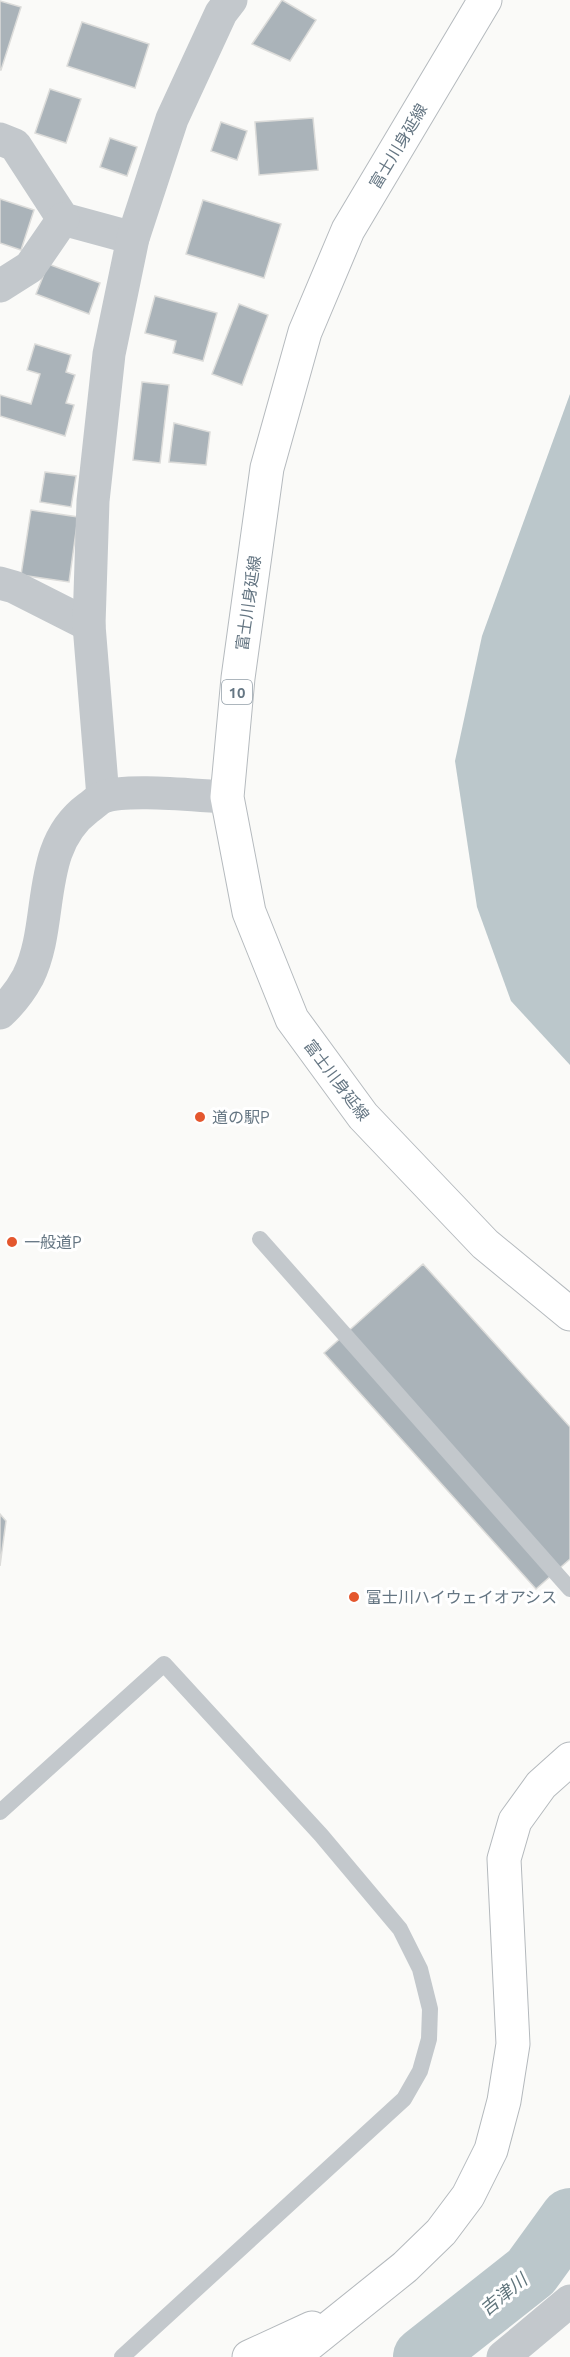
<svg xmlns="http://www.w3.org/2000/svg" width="570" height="2357" viewBox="0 0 570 2357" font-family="Ubuntu,'Noto Sans JP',sans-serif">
	<rect width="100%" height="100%" fill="#fafaf8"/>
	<path fill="#bbc7cb" d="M570 394V1065L511 1001 477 907 455 761 482 636Z"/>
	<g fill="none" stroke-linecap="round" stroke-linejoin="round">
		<path stroke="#bbc7cb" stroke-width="60" d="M423 2357 531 2272 570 2218"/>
	</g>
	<g fill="#aab3b9" stroke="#dcdcda" stroke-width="1.5">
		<path d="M282 0 316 20 290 61 252 44Z"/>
		<path d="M0 1 21 7 1 70H0Z"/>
		<path d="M82 22 149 44 135 88 67 66Z"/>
		<path d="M50 89 81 99 66 143 35 133Z"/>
		<path d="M313 118 318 170 259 175 255 122Z"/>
		<path d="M221 122 247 131 237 160 211 151Z"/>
		<path d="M110 138 137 147 127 176 100 167Z"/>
		<path d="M0 199 34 210 21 250 0 243Z"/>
		<path d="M203 200 281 224 264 278 186 254Z"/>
		<path d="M48 264 100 283 89 314 36 294Z"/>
		<path d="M155 296 217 313 203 361 173 353 176 341 145 333Z"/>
		<path d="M239 304 268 315 242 385 212 374Z"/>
		<path d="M35 344 71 355 66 372 75 375 66 403 74 405 65 436 0 416V395L31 404 40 374 27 370Z"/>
		<path d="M142 382 169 385 160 463 133 460Z"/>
		<path d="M174 423 210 432 206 465 169 462Z"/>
		<path d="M45 472 76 476 71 507 40 502Z"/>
		<path d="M31 510 78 517 69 582 21 575Z"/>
		<path d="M423 1264 570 1427V1559L536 1589 324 1353Z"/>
		<path d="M0 1514 6 1521 0 1566Z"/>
	</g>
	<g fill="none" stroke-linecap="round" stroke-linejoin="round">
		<g stroke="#b5babe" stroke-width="35">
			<path id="primary" d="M485 0 348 230 305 332 267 468 238 678 227 797 249 912 292 1019 363 1116 485 1244 570 1314"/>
		</g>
		<g stroke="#b4b9bd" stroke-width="35">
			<g id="motorway">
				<path d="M249 2357 312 2328"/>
				<path d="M293 2357 405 2267 441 2232 468 2196 491 2150 504 2101 513 2044 504 1859 515 1821 541 1785 570 1759"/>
			</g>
		</g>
		<g stroke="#c3c8cc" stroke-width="16">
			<path d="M260 1239 570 1589"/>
			<path d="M0 1812 164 1664 321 1835 400 1929 420 1969 430 2009 429 2039 420 2071 404 2099 122 2357"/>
		</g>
		<g stroke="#c3c8cc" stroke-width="33">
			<path d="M0 139 15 145 63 219 133 238"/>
			<path d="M0 286 30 267 63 219"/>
			<path d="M0 583 14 587 89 625"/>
			<path d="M503 2357 570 2301"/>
		</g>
		<g stroke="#c3c8cc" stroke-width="33">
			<path d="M103 797 89 625 93 501 109 354 133 238 172 119 221 13 231 0"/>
			<path d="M0 1013C11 1003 21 990 28 977 55 923 34 848 88 808 93 805 98 799 103 797 128 788 198 796 227 797"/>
		</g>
		<use href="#primary" stroke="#fff" stroke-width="33"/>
		<use href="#motorway" stroke="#fff" stroke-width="33"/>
	</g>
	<g fill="#e4572e" stroke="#fff" stroke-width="2">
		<circle cx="200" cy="1117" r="6"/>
		<circle cx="12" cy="1242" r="6"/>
		<circle cx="354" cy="1597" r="6"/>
	</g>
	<g text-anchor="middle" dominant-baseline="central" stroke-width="6" stroke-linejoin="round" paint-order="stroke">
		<rect fill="#fff" stroke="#939fa8" stroke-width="1.5" x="222" y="680" width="30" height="24" rx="4.5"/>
		<g font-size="15" font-weight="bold" fill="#657683">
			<text x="237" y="692">10</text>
		</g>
		<g font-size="16" fill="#657683" stroke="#fff">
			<text transform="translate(398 146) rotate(-59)">富士川身延線</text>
			<text transform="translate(248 603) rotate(-82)">富士川身延線</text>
			<text transform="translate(337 1080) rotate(53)">富士川身延線</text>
		</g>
		<g font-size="16" fill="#657683" stroke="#fff" text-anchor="start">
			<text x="212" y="1117">道の駅P</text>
			<text x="24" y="1242">一般道P</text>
			<text x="366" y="1597">富士川ハイウェイオアシス</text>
		</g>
		<g font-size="18" font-style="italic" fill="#60757c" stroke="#fff">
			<text transform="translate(503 2294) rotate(-39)">吉津川</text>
		</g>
	</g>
</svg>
